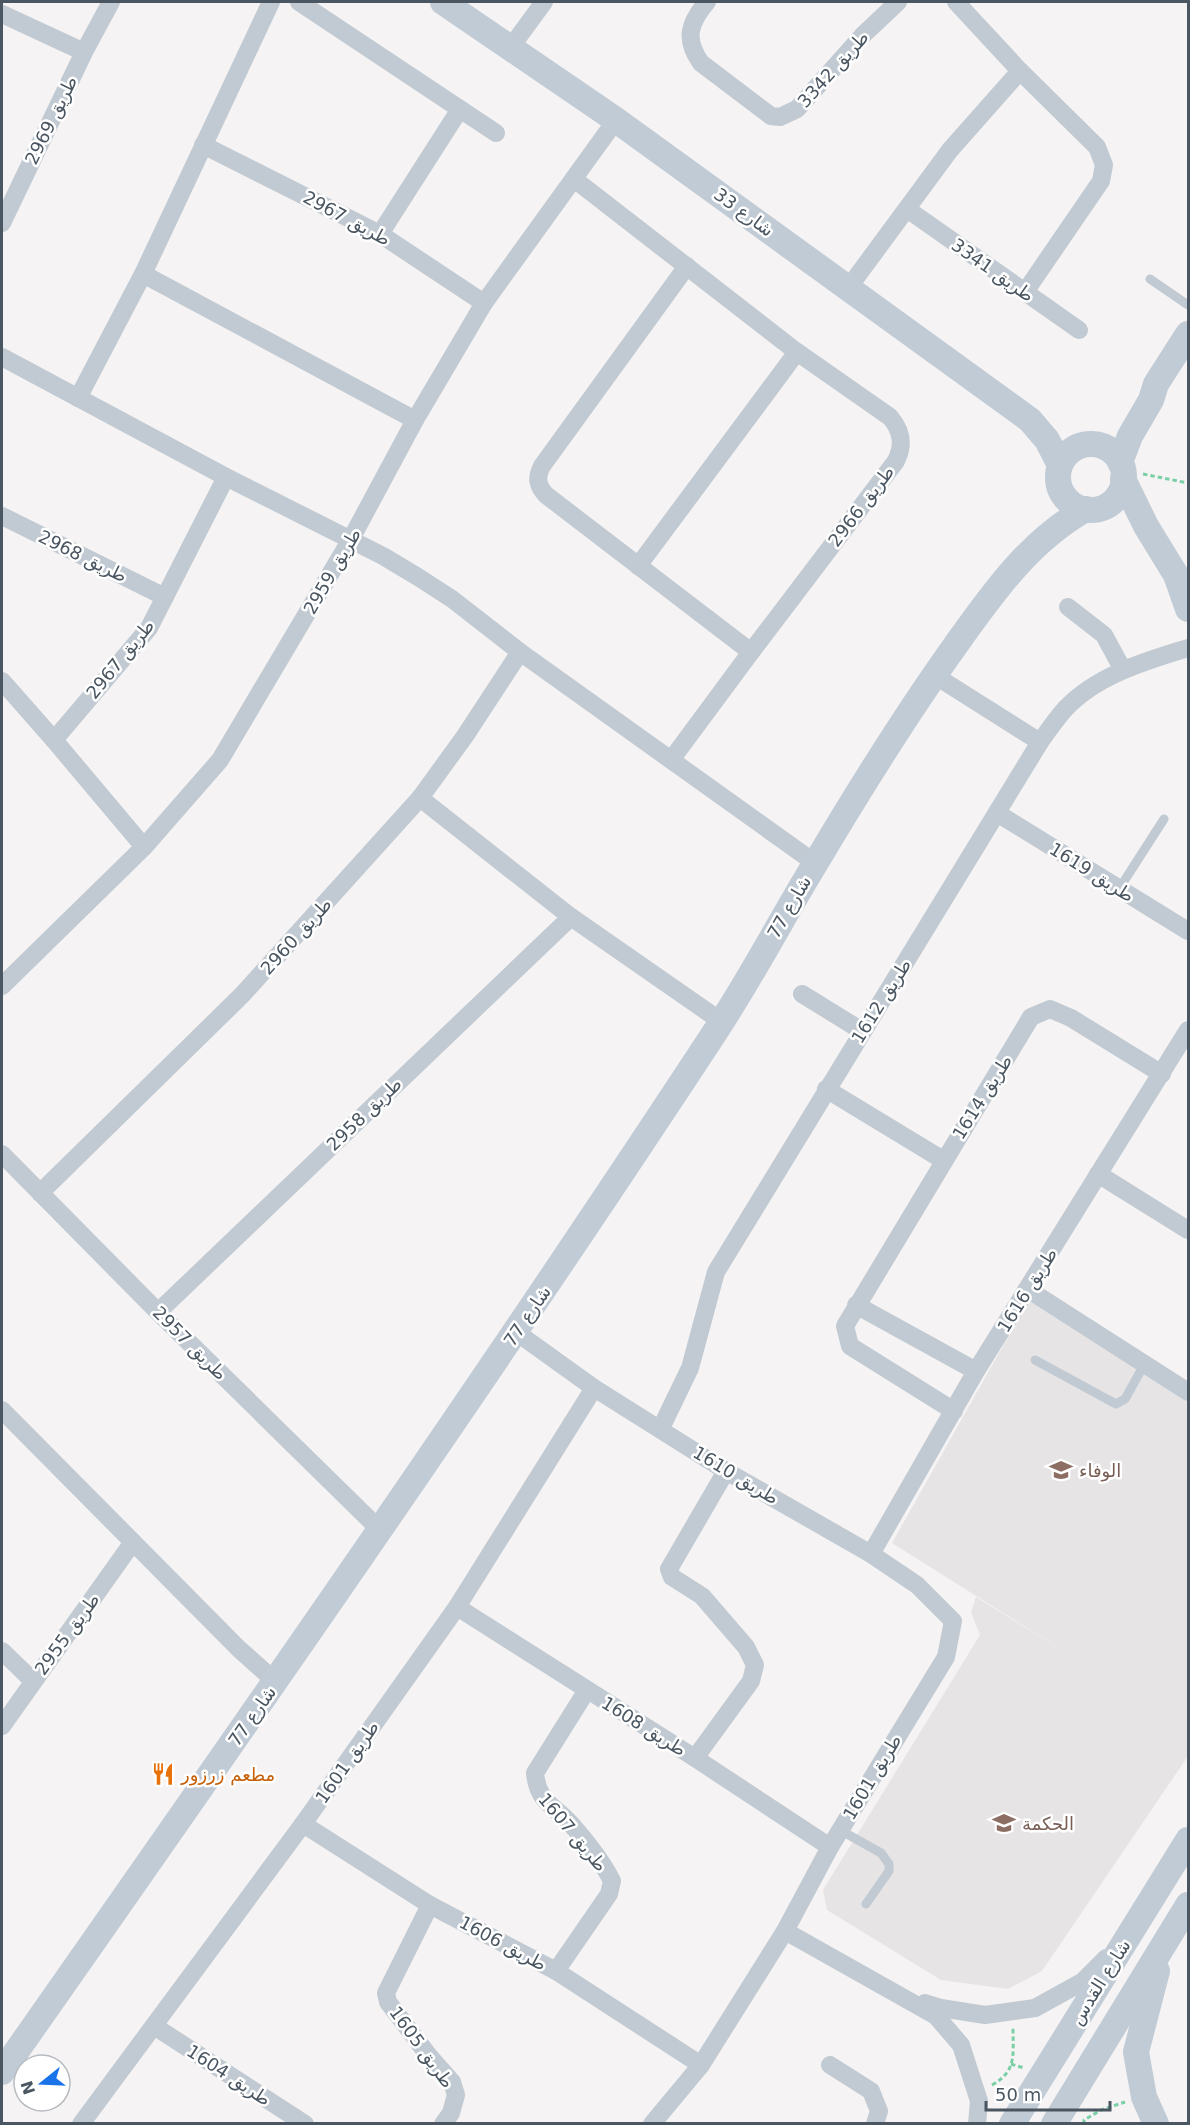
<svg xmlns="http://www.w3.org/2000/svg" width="1190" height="2125" viewBox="0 0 1190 2125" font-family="'DejaVu Sans',Cairo,sans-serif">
	<rect width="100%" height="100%" fill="#f5f3f3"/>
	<path fill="#e6e4e5" d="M1030 1298 1188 1396V1756L1042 1971 1008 1989 941 1980 827 1910 823 1890 980 1635 971 1612 976 1597 1078 1660 892 1543Z"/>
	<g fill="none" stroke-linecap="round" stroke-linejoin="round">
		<g stroke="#7ad0a6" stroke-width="3" stroke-dasharray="4.5 3" stroke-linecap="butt">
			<path d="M1143 474 1188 483"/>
			<path d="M1011 2064 1024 2068"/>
			<path d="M992 2085C1017 2071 1013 2055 1013 2028"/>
			<path d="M1084 2124V2120L1101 2110 1125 2102"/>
		</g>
		<g stroke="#c1cad2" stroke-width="9">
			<path d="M1150 279 1188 305"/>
			<path d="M1119 889 1164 819"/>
			<path d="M1035 1360 1116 1404 1125 1399 1145 1363"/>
			<path d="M840 1830 881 1853 889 1864V1871L866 1904"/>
		</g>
		<g stroke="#c1cad2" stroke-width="18">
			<path d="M299 2 496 133"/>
			<path d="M707 2C689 23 684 39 701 63L771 116 780 117 797 109 864 34 898 2"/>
			<path d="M956 2 1020 71 1097 147 1104 165 1101 181 1025 292"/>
			<path d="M2 14 84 52"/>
			<path d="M511 47 544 2"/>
			<path d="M203 145 380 234 484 303"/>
			<path d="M574 179 797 352 890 417C902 431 904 445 896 461L751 652 671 760"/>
			<path d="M907 209 1079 330"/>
			<path d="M2 223 84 52 111 2"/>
			<path d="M380 234 460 109"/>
			<path d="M687 266 542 466C536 478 537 485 546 495L751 652"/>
			<path d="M143 274 415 420"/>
			<path d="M849 287 950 150 1020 71"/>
			<path d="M2 357 226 477 383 556 418 577 452 599 520 652 815 863"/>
			<path d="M78 398 143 274 271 2"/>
			<path d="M2 516 165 597"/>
			<path d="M638 566 797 352"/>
			<path d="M1068 607 1104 635 1123 670"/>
			<path d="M934 675 1040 742"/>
			<path d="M2 681 54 740 144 847"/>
			<path d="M54 740 149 628 226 477"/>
			<path d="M420 798 571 917 722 1022"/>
			<path d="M997 813 1188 931"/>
			<path d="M2 986 144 847 220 760 351 539 415 420 484 303 616 120"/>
			<path d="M802 994 862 1031"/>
			<path d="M826 1089 943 1160"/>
			<path d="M2 1154 158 1312 380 1530"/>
			<path d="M1098 1174 1188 1230"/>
			<path d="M40 1193 242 995 420 798 465 736 520 652"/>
			<path d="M1029 1290 1188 1392"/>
			<path d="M856 1305 976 1371"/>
			<path d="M158 1312 571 917"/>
			<path d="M516 1332 594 1388 726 1471 871 1554 917 1585 953 1621 946 1657 830 1847 785 1931 701 2065 652 2124"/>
			<path d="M2 1410 239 1649 276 1682"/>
			<path d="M954 1411 850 1346 845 1326 1031 1017 1050 1009 1071 1018 1162 1074"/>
			<path d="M661 1428 690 1368 716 1272 1040 742C1048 731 1056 719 1065 709 1097 675 1146 661 1188 648"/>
			<path d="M871 1554 976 1371 1188 1030"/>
			<path d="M457 1607 695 1758 830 1847"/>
			<path d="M2 1651 33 1681"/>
			<path d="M2 1726 133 1542"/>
			<path d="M695 1758 751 1681 755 1665 746 1647 702 1596 672 1577 669 1569 726 1471"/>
			<path d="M303 1824 430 1905 556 1971 701 2065"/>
			<path d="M430 1905 386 1993 388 2002 429 2056 452 2082 456 2095 451 2113 443 2124"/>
			<path d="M785 1931 936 2016 961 2045 979 2101 977 2124"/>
			<path d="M556 1971 609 1894 612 1881C602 1861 586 1841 571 1824 553 1804 538 1803 535 1773L587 1690"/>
			<path d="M925 2003 941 2008 985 2015 1035 2008 1082 1982 1106 1958"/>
			<path d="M154 2026 305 2124"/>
			<path d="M830 2065 871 2091 879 2111 875 2124"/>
			<path d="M81 2124 303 1824 457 1607 594 1388"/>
		</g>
		<g stroke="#c1cbd6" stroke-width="26">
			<path d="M443 2 616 120 1030 420 1047 440 1060 465"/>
			<circle cx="1091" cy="477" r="33"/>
			<path d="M1120 462 1130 436 1151 400 1156 384 1188 334"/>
			<path d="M1123 479 1146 526 1176 575 1188 609"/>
			<path d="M2 2072C244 1727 486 1381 717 1029 752 976 782 918 815 864 859 790 905 716 955 646 992 594 1029 541 1086 509"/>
			<path d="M1012 2124 1188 1840"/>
			<path d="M1054 2124 1188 1905"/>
			<path d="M1156 2124 1144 2097 1136 2052 1157 1971"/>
		</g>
	</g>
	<defs>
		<g id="school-bare" transform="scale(1.8)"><path d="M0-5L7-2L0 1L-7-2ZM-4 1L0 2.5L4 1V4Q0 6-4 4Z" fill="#8d6e63" stroke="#fff" stroke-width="2.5" paint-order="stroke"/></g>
		<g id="restaurant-bare" transform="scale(1.8)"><path d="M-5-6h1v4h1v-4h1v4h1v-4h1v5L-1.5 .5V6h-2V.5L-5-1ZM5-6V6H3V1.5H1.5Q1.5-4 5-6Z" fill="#e8710a" stroke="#fff" stroke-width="2.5" paint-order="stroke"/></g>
	</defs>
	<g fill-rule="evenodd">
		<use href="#school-bare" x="1061" y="1470"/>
		<use href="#restaurant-bare" x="163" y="1774"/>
		<use href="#school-bare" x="1004" y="1823"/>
	</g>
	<g text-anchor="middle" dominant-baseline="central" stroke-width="5" stroke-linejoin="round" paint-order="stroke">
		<g font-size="18" fill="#4a5661" stroke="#fff">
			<text transform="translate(833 69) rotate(-48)">طريق 3342</text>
			<text transform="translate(51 120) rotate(-64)">طريق 2969</text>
			<text transform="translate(744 212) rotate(36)">شارع 33</text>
			<text transform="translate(347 218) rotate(28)">طريق 2967</text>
			<text transform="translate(993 270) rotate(35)">طريق 3341</text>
			<text transform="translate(861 506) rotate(-53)">طريق 2966</text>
			<text transform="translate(83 556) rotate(26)">طريق 2968</text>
			<text transform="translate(332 571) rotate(-60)">طريق 2959</text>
			<text transform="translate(120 659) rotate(-51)">طريق 2967</text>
			<text transform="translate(1092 872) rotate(32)">طريق 1619</text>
			<text transform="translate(789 907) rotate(-60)">شارع 77</text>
			<text transform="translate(296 936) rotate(-48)">طريق 2960</text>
			<text transform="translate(881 1001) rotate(-58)">طريق 1612</text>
			<text transform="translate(982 1097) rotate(-58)">طريق 1614</text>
			<text transform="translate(364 1114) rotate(-44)">طريق 2958</text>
			<text transform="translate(1027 1290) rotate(-58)">طريق 1616</text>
			<text transform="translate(527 1316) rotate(-56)">شارع 77</text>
			<text transform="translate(190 1343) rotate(45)">طريق 2957</text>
			<text transform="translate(736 1475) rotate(31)">طريق 1610</text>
			<text transform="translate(67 1634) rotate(-54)">طريق 2955</text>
			<text transform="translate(252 1716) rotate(-55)">شارع 77</text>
			<text transform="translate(644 1726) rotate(32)">طريق 1608</text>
			<text transform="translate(347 1762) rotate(-55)">طريق 1601</text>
			<text transform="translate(872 1777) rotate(-59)">طريق 1601</text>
			<text transform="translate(573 1832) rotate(50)">طريق 1607</text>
			<text transform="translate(503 1943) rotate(28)">طريق 1606</text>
			<text transform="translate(1100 1982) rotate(-58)">شارع القدس</text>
			<text transform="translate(422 2047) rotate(54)">طريق 1605</text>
			<text transform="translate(229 2075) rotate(33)">طريق 1604</text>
		</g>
		<g font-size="18" fill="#785e54" stroke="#fff" text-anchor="start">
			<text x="1079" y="1470">الوفاء</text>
			<text x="1022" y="1823">الحكمة</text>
		</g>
		<g font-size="18" fill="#c56008" stroke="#fff" text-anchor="start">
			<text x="181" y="1774">مطعم زرزور</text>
		</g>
	</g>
	<rect width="1190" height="2125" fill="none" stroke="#4a5661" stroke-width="6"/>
	<g transform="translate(42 2083) rotate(252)"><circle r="28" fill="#ffffff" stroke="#b7bbc0" stroke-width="1.5"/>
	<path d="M0-4.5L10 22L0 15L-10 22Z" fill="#1a73e8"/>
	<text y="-9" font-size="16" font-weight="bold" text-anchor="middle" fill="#4a5661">N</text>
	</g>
	<path d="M986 2101v9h124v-9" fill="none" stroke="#4a5661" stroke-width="3"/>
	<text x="995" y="2101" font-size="18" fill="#4a5661" stroke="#ffffff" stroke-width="4.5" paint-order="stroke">50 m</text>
</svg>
